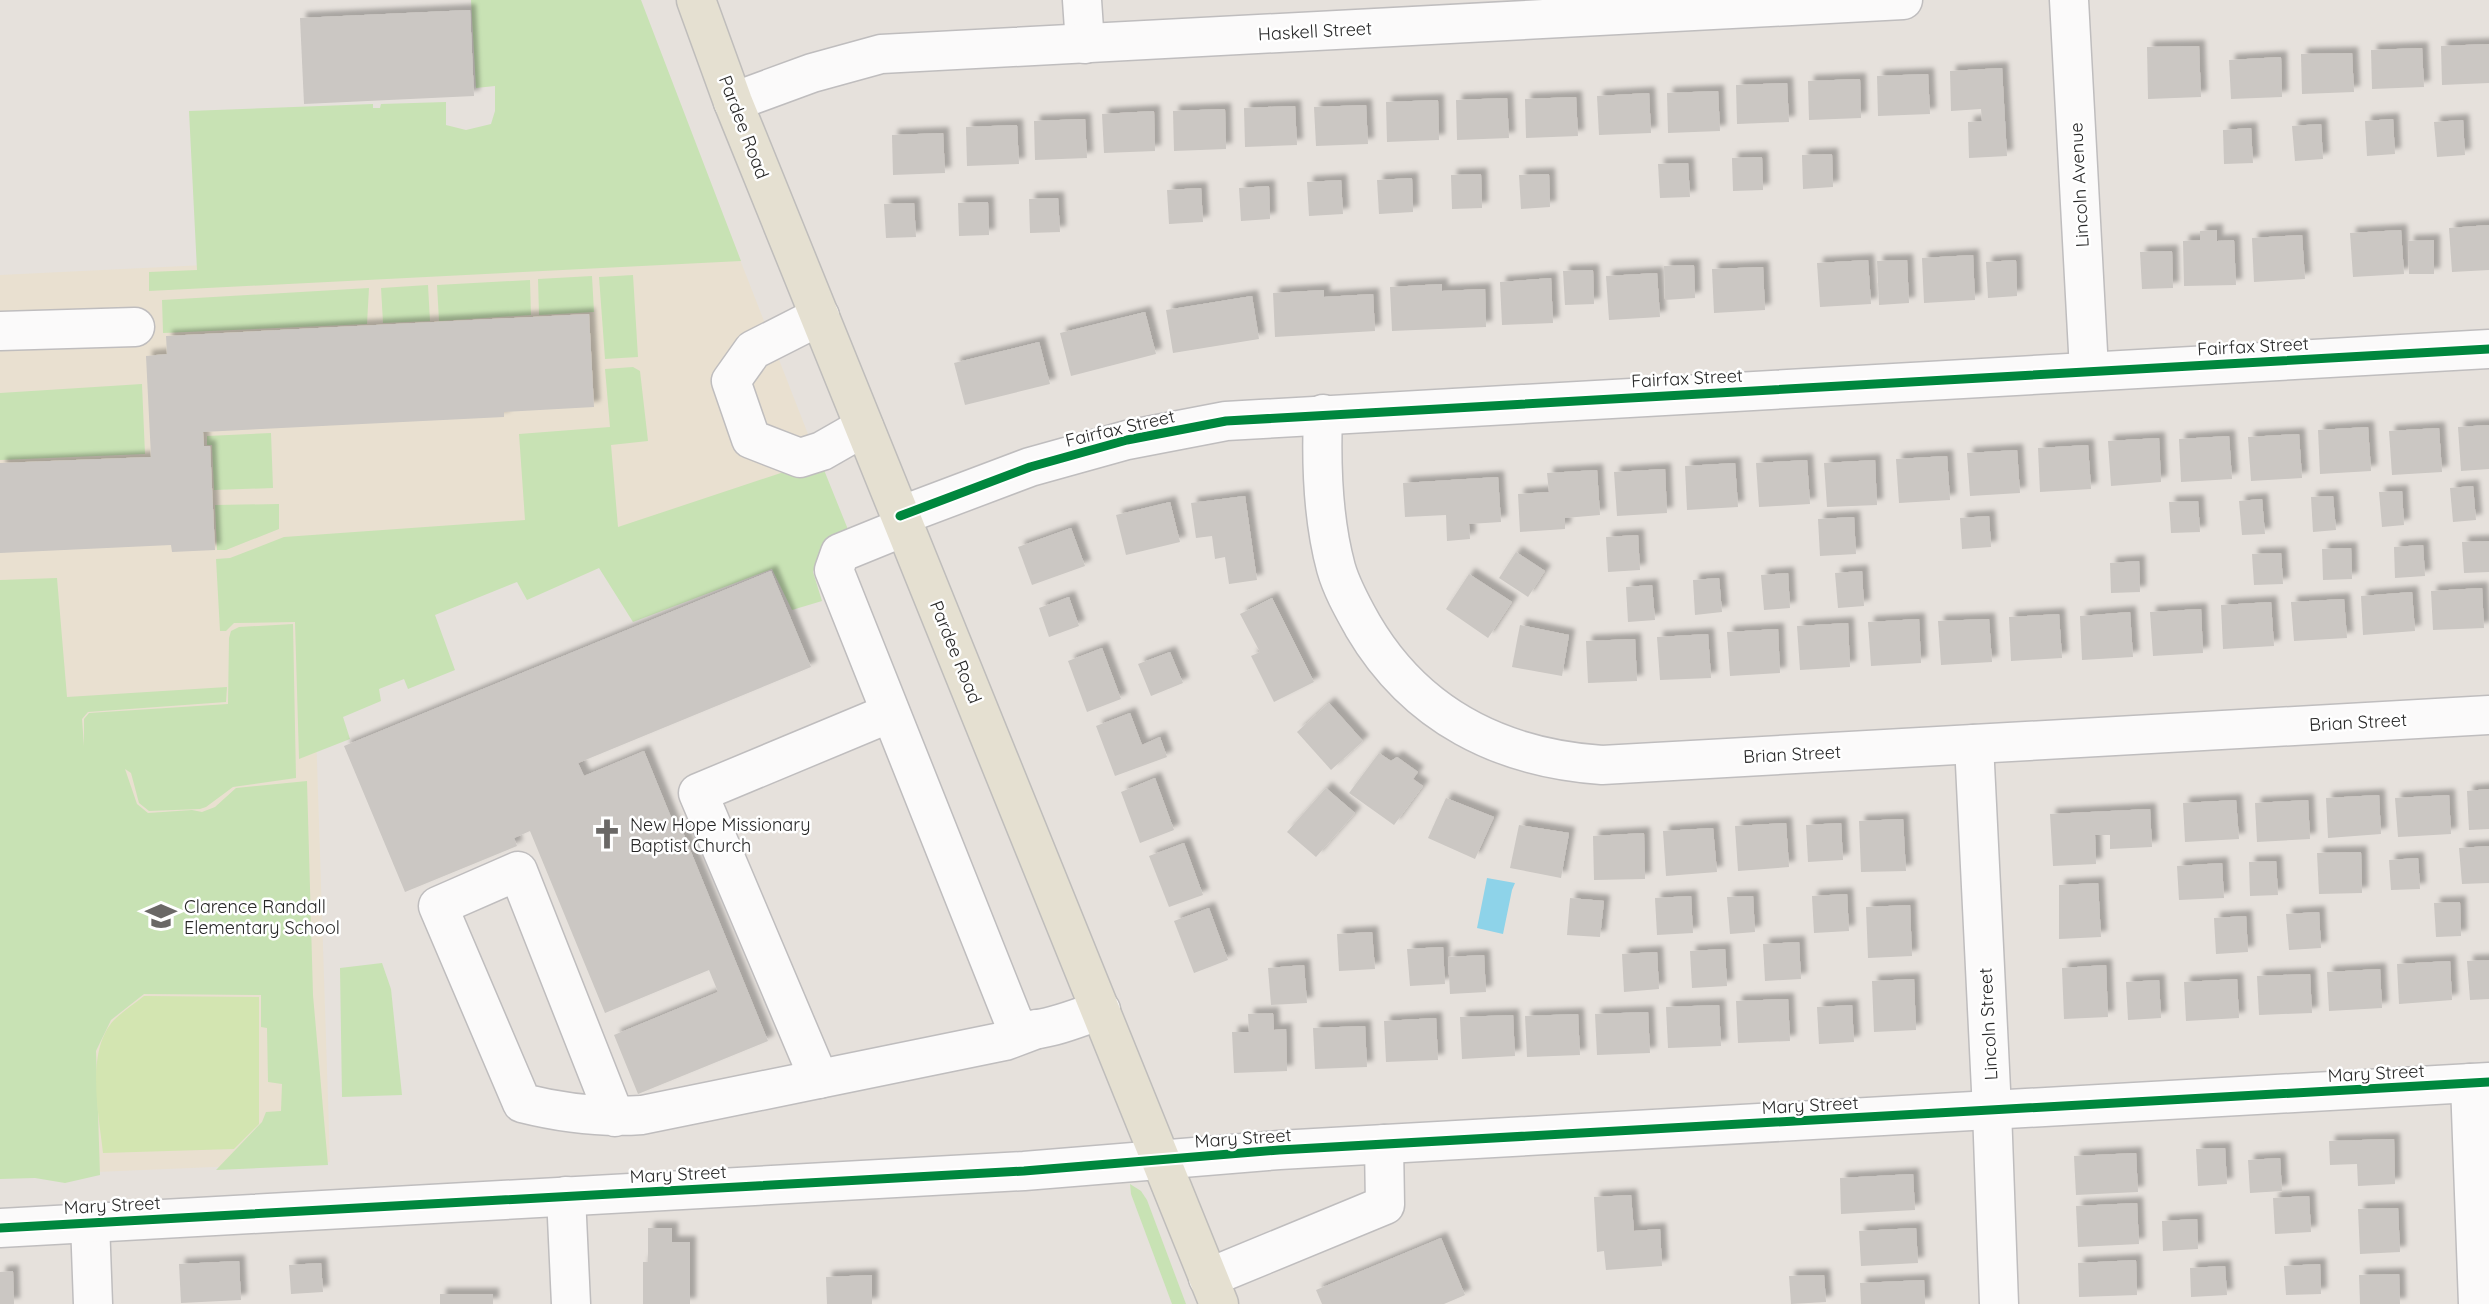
<svg xmlns="http://www.w3.org/2000/svg" width="2489" height="1304" viewBox="0 0 2489 1304" font-family="Quicksand,sans-serif">
	<defs>
		<filter id="shadow"><feDropShadow dx="6" dy="-6" stdDeviation="2" flood-color="#0004"/></filter>
	</defs>
	<rect width="100%" height="100%" fill="#e6e1dc"/>
	<path fill="#e9e0d0" d="M732 239 845 529 473 552 314 669 330 1162 0 1176V275Z"/>
	<g fill="#c8e2b4">
		<path d="M471 0H641L741 261 149 291V272L197 270 189 111 373 104V108H380L381 104 446 102V125L466 130 491 124 495 111V86L476 88Z"/>
		<path d="M633 275 638 357 605 359 599 277Z"/>
		<path d="M592 276 594 312 539 315 538 279Z"/>
		<path d="M530 280 531 315 439 321 437 285Z"/>
		<path d="M428 285 430 321 383 323 381 288Z"/>
		<path d="M369 288 367 324 163 333 162 300Z"/>
		<path d="M633 367 640 371 648 441 611 445 618 527 820 460 849 532 822 552 813 572 822 601 792 610 772 569 633 622 599 568 527 600 517 582 435 615 455 670 408 689 404 679 379 689 381 701 343 717 350 739 299 759 295 622 234 623 226 631H220L216 559 230 558 284 537 525 520 519 434 610 427 605 369Z"/>
		<path d="M142 384 145 454 0 460V393Z"/>
		<path d="M271 433 273 488 214 490 212 445H207V436Z"/>
		<path d="M279 504V529L226 550H217L215 505Z"/>
		<path d="M57 578 67 697 227 687 226 702 88 712 82 719 84 746V719L89 713 228 704 229 638 231 631 239 627 293 624 296 778 233 787 206 807 200 809 149 811 139 803 131 773 125 769 137 804 148 813 192 810 202 812 215 807 236 788 307 781 313 995 328 1165 216 1170 262 1122 266 1112 281 1111 282 1084 268 1082 267 1028 261 1027V995L144 994 111 1020 96 1051 100 1175 65 1183 35 1178 0 1179V580Z"/>
		<path d="M382 963 391 989 402 1095 342 1097 340 968Z"/>
		<path d="M1130 1184 1141 1191 1147 1200 1186 1304H1172L1131 1194Z"/>
	</g>
	<path fill="#d3e5b1" d="M144 996 259 997V1124L234 1149 103 1153C99 1115 85 1051 114 1020 123 1011 134 1004 144 996Z"/>
	<path fill="#8ed3e9" d="M1487 878 1515 883 1512 890 1503 934 1477 928Z"/>
	<g fill="#cbc7c3" filter="url(#shadow)">
		<path d="M470 10 474 96 304 104 300 18Z"/>
		<path d="M2489 44V83L2442 85 2441 46Z"/>
		<path d="M2199 46 2201 97 2148 99 2147 47Z"/>
		<path d="M2422 48 2424 87 2372 89 2371 50Z"/>
		<path d="M2352 53 2354 92 2302 94 2301 54Z"/>
		<path d="M2281 57 2282 97 2231 99 2229 60Z"/>
		<path d="M2002 68 2007 156 1969 158 1968 122 1982 121 1981 109 1951 111 1950 71Z"/>
		<path d="M1928 74 1930 114 1878 116 1877 76Z"/>
		<path d="M1860 79 1861 118 1809 120 1808 81Z"/>
		<path d="M1787 83 1789 122 1737 124 1736 85Z"/>
		<path d="M1718 91 1720 131 1668 133 1667 93Z"/>
		<path d="M1649 93 1651 133 1599 135 1597 96Z"/>
		<path d="M1576 97 1578 136 1526 138 1525 99Z"/>
		<path d="M1507 98 1509 138 1457 140 1456 100Z"/>
		<path d="M1438 100 1439 140 1387 142 1386 102Z"/>
		<path d="M1366 105 1368 144 1316 146 1314 107Z"/>
		<path d="M1295 106 1297 145 1245 147 1244 108Z"/>
		<path d="M1225 109 1226 149 1174 151 1173 111Z"/>
		<path d="M1154 111 1155 151 1104 153 1102 114Z"/>
		<path d="M1085 119 1087 158 1035 160 1034 121Z"/>
		<path d="M2393 119 2395 154 2367 156 2365 121Z"/>
		<path d="M2463 120 2465 155 2437 157 2434 122Z"/>
		<path d="M2321 124 2323 159 2295 161 2292 126Z"/>
		<path d="M1017 125 1019 164 967 166 966 127Z"/>
		<path d="M2251 128 2253 163 2224 164 2223 130Z"/>
		<path d="M943 133 945 173 893 175 892 135Z"/>
		<path d="M1832 154 1833 187 1803 189 1802 155Z"/>
		<path d="M1762 157 1763 190 1733 191 1732 158Z"/>
		<path d="M1688 163 1690 197 1660 198 1658 164Z"/>
		<path d="M1481 174 1482 208 1452 209 1451 175Z"/>
		<path d="M1549 174 1550 207 1521 209 1519 175Z"/>
		<path d="M1412 178 1413 212 1379 214 1377 180Z"/>
		<path d="M1341 180 1343 214 1309 216 1307 182Z"/>
		<path d="M1269 186 1270 219 1241 221 1239 188Z"/>
		<path d="M1201 188 1203 222 1169 224 1167 190Z"/>
		<path d="M1058 198 1060 232 1030 233 1029 199Z"/>
		<path d="M988 202 989 235 959 236 958 203Z"/>
		<path d="M914 203 916 237 886 238 884 204Z"/>
		<path d="M2489 225V270L2452 272 2449 228Z"/>
		<path d="M2217 230V241L2234 240 2236 285 2184 286 2183 241 2200 240V231Z"/>
		<path d="M2401 230 2404 274 2353 277 2350 233Z"/>
		<path d="M2302 235 2305 279 2254 282 2252 238Z"/>
		<path d="M2434 240V274H2409L2408 241Z"/>
		<path d="M2172 251 2173 288 2142 289 2140 252Z"/>
		<path d="M1973 255 1975 300 1924 303 1922 258Z"/>
		<path d="M1868 260 1871 304 1820 307 1817 263Z"/>
		<path d="M1907 260 1909 303 1879 305 1877 261Z"/>
		<path d="M2016 260 2017 296 1988 298 1986 262Z"/>
		<path d="M1694 265 1695 298 1665 300 1664 266Z"/>
		<path d="M1763 267 1765 310 1714 313 1712 269Z"/>
		<path d="M1593 270 1594 304 1565 305 1563 271Z"/>
		<path d="M1657 273 1660 317 1609 320 1606 276Z"/>
		<path d="M1551 278 1553 323 1502 325 1500 282Z"/>
		<path d="M1442 284V291L1485 289 1486 327 1392 331 1390 287Z"/>
		<path d="M1324 290V297L1373 294 1375 331 1275 337 1273 293Z"/>
		<path d="M1252 296 1259 339 1173 353 1166 310Z"/>
		<path d="M1145 312 1156 354 1071 376 1060 333Z"/>
		<path d="M589 314 594 407 504 412V417L203 432 204 446H210L215 550 172 552 171 545 0 553V463L151 457 146 356 167 354 166 336Z"/>
		<path d="M1039 342 1050 384 965 405 954 363Z"/>
		<path d="M2489 425V469L2461 471 2458 427Z"/>
		<path d="M2368 427 2371 471 2320 474 2318 430Z"/>
		<path d="M2439 428 2442 472 2392 475 2389 431Z"/>
		<path d="M2299 434 2302 478 2251 481 2248 437Z"/>
		<path d="M2229 436 2232 479 2181 482 2179 439Z"/>
		<path d="M2159 438 2161 482 2111 486 2108 441Z"/>
		<path d="M2088 445 2091 489 2040 492 2038 448Z"/>
		<path d="M2017 450 2020 493 1970 496 1967 453Z"/>
		<path d="M1947 456 1950 500 1899 503 1896 459Z"/>
		<path d="M1807 460 1810 504 1759 507 1756 463Z"/>
		<path d="M1875 460 1877 505 1827 507 1824 463Z"/>
		<path d="M1735 463 1738 507 1687 510 1685 466Z"/>
		<path d="M1665 469 1667 513 1617 516 1614 472Z"/>
		<path d="M1597 470 1600 515 1565 518V529L1520 532 1518 494 1549 492 1547 473Z"/>
		<path d="M1498 477 1501 522 1469 524 1470 539 1447 541 1446 515 1405 517 1403 483Z"/>
		<path d="M2473 486 2476 520 2453 522 2450 488Z"/>
		<path d="M2402 491 2404 525 2382 527 2379 492Z"/>
		<path d="M1245 496 1257 580 1229 584 1225 557 1215 559 1212 536 1196 538 1191 503Z"/>
		<path d="M2333 496 2336 530 2313 532 2311 497Z"/>
		<path d="M2262 499 2265 534 2242 535 2239 501Z"/>
		<path d="M2198 501 2200 532 2171 533 2169 502Z"/>
		<path d="M1170 502 1180 542 1126 555 1116 515Z"/>
		<path d="M1989 516 1991 547 1962 549 1960 518Z"/>
		<path d="M1854 517 1856 554 1820 556 1818 519Z"/>
		<path d="M1071 528 1085 566 1032 585 1018 547Z"/>
		<path d="M1638 535 1640 570 1608 572 1606 537Z"/>
		<path d="M2489 541V572L2464 573 2462 542Z"/>
		<path d="M2423 545 2425 576 2395 578 2394 547Z"/>
		<path d="M2351 548 2352 579 2323 580 2322 549Z"/>
		<path d="M1516 552 1545 571 1528 597 1499 578Z"/>
		<path d="M2281 553 2283 584 2254 585 2252 554Z"/>
		<path d="M2139 561 2140 592 2111 593 2110 563Z"/>
		<path d="M771 571 811 667 578 763 584 776 644 751 675 827 680 825 768 1041 638 1094 614 1035 718 992 709 970 605 1013 530 831 514 838 517 846 405 892 344 746Z"/>
		<path d="M1862 571 1864 606 1838 608 1835 573Z"/>
		<path d="M1788 573 1790 608 1764 610 1761 575Z"/>
		<path d="M1469 574 1512 602 1488 638 1446 609Z"/>
		<path d="M1719 578 1722 612 1695 615 1693 580Z"/>
		<path d="M1652 585 1655 620 1628 622 1626 587Z"/>
		<path d="M2482 588 2484 628 2433 630 2431 591Z"/>
		<path d="M2412 592 2415 631 2363 635 2361 596Z"/>
		<path d="M1069 597 1079 626 1049 637 1039 608Z"/>
		<path d="M1272 598 1314 682 1274 702 1251 656 1260 652 1240 614Z"/>
		<path d="M2344 599 2347 638 2294 641 2291 602Z"/>
		<path d="M2271 602 2274 646 2223 649 2221 605Z"/>
		<path d="M2201 609 2203 653 2153 656 2150 612Z"/>
		<path d="M2130 612 2133 657 2082 660 2080 616Z"/>
		<path d="M2059 614 2062 658 2011 661 2009 617Z"/>
		<path d="M1919 619 1921 663 1871 666 1868 622Z"/>
		<path d="M1989 619 1992 662 1941 665 1938 621Z"/>
		<path d="M1848 623 1850 667 1800 670 1797 626Z"/>
		<path d="M1520 625 1569 635 1562 676 1512 667Z"/>
		<path d="M1778 629 1780 673 1730 676 1727 632Z"/>
		<path d="M1708 634 1711 678 1660 680 1657 637Z"/>
		<path d="M1635 639 1637 681 1588 683 1586 641Z"/>
		<path d="M1102 648 1121 699 1087 712 1068 661Z"/>
		<path d="M1170 652 1183 683 1151 696 1138 664Z"/>
		<path d="M1329 703 1363 741 1331 770 1297 732Z"/>
		<path d="M1130 713 1142 745 1160 737 1167 757 1115 776 1096 726Z"/>
		<path d="M1379 753 1391 761 1397 757 1418 772 1413 779 1423 786 1394 825 1349 793Z"/>
		<path d="M1155 778 1174 830 1140 843 1121 792Z"/>
		<path d="M1326 788 1355 813 1316 857 1287 832Z"/>
		<path d="M2489 789V829L2469 830 2467 791Z"/>
		<path d="M2379 795 2381 834 2328 838 2326 798Z"/>
		<path d="M2449 795 2451 834 2398 837 2395 798Z"/>
		<path d="M1446 798 1494 817 1475 859 1428 838Z"/>
		<path d="M2236 800 2239 839 2185 842 2183 803Z"/>
		<path d="M2308 800 2310 839 2257 842 2255 803Z"/>
		<path d="M2150 809 2152 847 2110 849V835H2095L2096 864 2053 866 2050 814Z"/>
		<path d="M1903 819 1906 871 1861 872 1859 821Z"/>
		<path d="M1786 823 1789 867 1738 871 1735 826Z"/>
		<path d="M1841 823 1843 860 1808 862 1806 825Z"/>
		<path d="M1519 825 1569 833 1561 878 1510 868Z"/>
		<path d="M1713 828 1717 872 1666 876 1663 831Z"/>
		<path d="M1644 833 1645 879 1594 880 1593 836Z"/>
		<path d="M1184 843 1203 895 1169 907 1149 856Z"/>
		<path d="M2489 846V883L2462 884 2459 848Z"/>
		<path d="M2361 852 2362 893 2319 894 2317 853Z"/>
		<path d="M2418 858 2420 889 2391 890 2389 860Z"/>
		<path d="M2276 861 2278 895 2250 896 2249 862Z"/>
		<path d="M2222 863 2224 898 2179 900 2177 866Z"/>
		<path d="M2098 883 2101 937 2059 939V885Z"/>
		<path d="M1847 894 1849 931 1814 933 1812 896Z"/>
		<path d="M1691 896 1693 933 1657 935 1655 898Z"/>
		<path d="M1753 896 1755 932 1730 934 1727 897Z"/>
		<path d="M1570 898 1604 901 1600 937 1567 935Z"/>
		<path d="M2460 902 2461 936 2436 937 2434 903Z"/>
		<path d="M1910 905 1912 956 1868 958 1866 907Z"/>
		<path d="M1209 908 1228 960 1194 973 1174 921Z"/>
		<path d="M2319 912 2321 948 2289 950 2286 914Z"/>
		<path d="M2246 916 2248 952 2216 954 2214 918Z"/>
		<path d="M1372 932 1375 969 1339 971 1337 934Z"/>
		<path d="M1799 942 1801 979 1765 981 1763 944Z"/>
		<path d="M1443 947 1445 984 1410 986 1407 949Z"/>
		<path d="M1725 949 1727 986 1692 988 1690 951Z"/>
		<path d="M1657 952 1659 989 1624 992 1622 954Z"/>
		<path d="M1484 955 1486 992 1450 994 1448 957Z"/>
		<path d="M2489 960V999L2470 1000 2467 961Z"/>
		<path d="M2450 961 2452 1000 2399 1004 2397 964Z"/>
		<path d="M1304 965 1307 1003 1271 1005 1268 968Z"/>
		<path d="M2106 965 2108 1017 2064 1019 2062 968Z"/>
		<path d="M2380 969 2382 1008 2329 1011 2327 972Z"/>
		<path d="M2310 974 2312 1013 2259 1015 2257 976Z"/>
		<path d="M1914 979 1916 1030 1874 1032 1872 981Z"/>
		<path d="M2237 979 2239 1018 2186 1021 2184 982Z"/>
		<path d="M2159 980 2161 1018 2128 1020 2126 982Z"/>
		<path d="M1788 999 1790 1041 1738 1043 1736 1001Z"/>
		<path d="M1719 1005 1721 1046 1668 1048 1666 1007Z"/>
		<path d="M1852 1005 1854 1042 1819 1044 1817 1007Z"/>
		<path d="M1648 1012 1650 1053 1597 1055 1595 1014Z"/>
		<path d="M1273 1013 1274 1030 1286 1029 1287 1071 1234 1073 1232 1032H1249L1248 1014Z"/>
		<path d="M1578 1014 1580 1055 1527 1057 1525 1016Z"/>
		<path d="M1513 1015 1515 1056 1462 1059 1460 1017Z"/>
		<path d="M1436 1018 1438 1060 1386 1062 1384 1021Z"/>
		<path d="M1365 1026 1367 1067 1315 1069 1313 1028Z"/>
		<path d="M2394 1139 2395 1184 2358 1186 2357 1164 2330 1165 2329 1141Z"/>
		<path d="M2225 1148 2227 1184 2198 1186 2196 1149Z"/>
		<path d="M2136 1153 2138 1192 2076 1195 2074 1156Z"/>
		<path d="M2280 1158 2282 1191 2250 1193 2248 1160Z"/>
		<path d="M1913 1174 1915 1210 1841 1214 1840 1178Z"/>
		<path d="M1631 1195 1634 1231 1660 1229 1662 1266 1606 1270 1604 1251 1597 1252 1594 1197Z"/>
		<path d="M2309 1196 2311 1232 2275 1234 2273 1198Z"/>
		<path d="M2137 1203 2139 1244 2078 1247 2076 1206Z"/>
		<path d="M2398 1208 2400 1252 2360 1254 2358 1209Z"/>
		<path d="M2197 1219 2198 1249 2163 1251 2162 1221Z"/>
		<path d="M648 1228H672V1242H690V1304H643V1262H648Z"/>
		<path d="M1916 1228 1918 1263 1861 1266 1859 1231Z"/>
		<path d="M1441 1238 1465 1295 1444 1304H1322L1316 1290Z"/>
		<path d="M2136 1260 2137 1295 2079 1297 2078 1263Z"/>
		<path d="M239 1261 241 1300 181 1303 179 1264Z"/>
		<path d="M321 1263 323 1292 291 1294 289 1265Z"/>
		<path d="M2320 1264 2321 1294 2286 1295 2284 1266Z"/>
		<path d="M2225 1266 2227 1295 2191 1297 2190 1268Z"/>
		<path d="M13 1271 14 1304H0V1272Z"/>
		<path d="M2399 1274 2400 1304H2360L2359 1275Z"/>
		<path d="M872 1275V1304H827L826 1277Z"/>
		<path d="M1824 1275 1826 1302 1791 1304 1789 1276Z"/>
		<path d="M1924 1280 1925 1304H1861L1860 1283Z"/>
		<rect x="440" y="1294" width="53" height="10"/>
	</g>
	<g fill="none" stroke-linecap="round" stroke-linejoin="round">
		<g stroke="#bfbdbe" stroke-width="41">
			<g id="minor">
				<path d="M1082 0 1085 44"/>
				<path d="M2069 0 2089 370"/>
				<path d="M733 102 812 73 881 54 1903 0"/>
				<path d="M820 316 753 350 731 381 751 439 800 458 822 451 864 427"/>
				<path d="M0 331 135 327"/>
				<path d="M1323 414C1321 464 1323 520 1336 568 1342 589 1353 608 1363 626 1416 716 1501 758 1602 765L2489 715"/>
				<path d="M900 516 1030 467 1127 440 1226 421 2489 349"/>
				<path d="M904 527 840 553 834 570 1012 1017C1015 1023 1017 1027 1024 1029 1043 1033 1082 1016 1101 1010"/>
				<path d="M890 713 698 793 819 1079 1005 1041 1037 1029"/>
				<path d="M1974 744 1992 1110 1999 1304"/>
				<path d="M2470 1083 2478 1304"/>
				<path d="M615 1117 518 871 438 906 522 1103C562 1113 601 1118 642 1115L819 1079"/>
				<path d="M566 1196 571 1304"/>
				<path d="M90 1222 93 1304"/>
				<path d="M0 1228 1024 1171 1279 1150 2489 1082"/>
				<path d="M1208 1278 1385 1205 1384 1144"/>
			</g>
		</g>
		<g stroke="#bfbdbb" stroke-width="41">
			<path id="major" d="M696 0 733 102 1219 1304"/>
		</g>
		<use href="#minor" stroke="#fbfafa" stroke-width="38"/>
		<use href="#major" stroke="#e5e0d1" stroke-width="38"/>
		<g stroke="#fff" stroke-width="13">
			<g id="cycleway">
				<path d="M900 516 1030 467 1127 440 1226 421 2489 349"/>
				<path d="M0 1228 1024 1171 1279 1150 2489 1082"/>
			</g>
		</g>
		<use href="#cycleway" stroke="#00873e" stroke-width="9"/>
	</g>
	<defs>
		<g id="church-bare" transform="scale(2.415)"><path d="M-1.2-6h2.4v3.5h3.3v2.4h-3.3V6h-2.4V-.1h-3.3v-2.4h3.3Z" fill="#6a6866" stroke="#fff" stroke-width="2.5" paint-order="stroke"/></g>
		<g id="school-bare" transform="scale(2.415)"><path d="M0-5L7-2L0 1L-7-2ZM-4 1L0 2.5L4 1V4Q0 6-4 4Z" fill="#6a6866" stroke="#fff" stroke-width="2.5" paint-order="stroke"/></g>
	</defs>
	<g fill-rule="evenodd">
		<use href="#church-bare" x="607" y="834"/>
		<use href="#school-bare" x="161" y="916"/>
	</g>
	<g text-anchor="middle" dominant-baseline="central" stroke-width="5" stroke-linejoin="round" paint-order="stroke">
		<g font-size="18" fill="#272727" stroke="#fff">
			<text transform="translate(1315 31) rotate(-3)">Haskell Street</text>
			<text transform="translate(744 127) rotate(69)">Pardee Road</text>
			<text transform="translate(2079 185) rotate(-93)">Lincoln Avenue</text>
			<text transform="translate(2253 346) rotate(-3)">Fairfax Street</text>
			<text transform="translate(1687 378) rotate(-3)">Fairfax Street</text>
			<text transform="translate(1120 428) rotate(-13)">Fairfax Street</text>
			<text transform="translate(956 652) rotate(68)">Pardee Road</text>
			<text transform="translate(2358 722) rotate(-3)">Brian Street</text>
			<text transform="translate(1792 754) rotate(-3)">Brian Street</text>
			<text transform="translate(1988 1024) rotate(-93)">Lincoln Street</text>
			<text transform="translate(2376 1073) rotate(-3)">Mary Street</text>
			<text transform="translate(1810 1105) rotate(-3)">Mary Street</text>
			<text transform="translate(1243 1138) rotate(-4)">Mary Street</text>
			<text transform="translate(678 1174) rotate(-3)">Mary Street</text>
			<text transform="translate(112 1205) rotate(-3)">Mary Street</text>
		</g>
		<g font-size="18" fill="#272727" stroke="#fff" text-anchor="start">
			<text x="630" y="824">New Hope Missionary<tspan x="630" dy="21">Baptist Church</tspan></text>
			<text x="184" y="906">Clarence Randall<tspan x="184" dy="21">Elementary School</tspan></text>
		</g>
	</g>
</svg>
